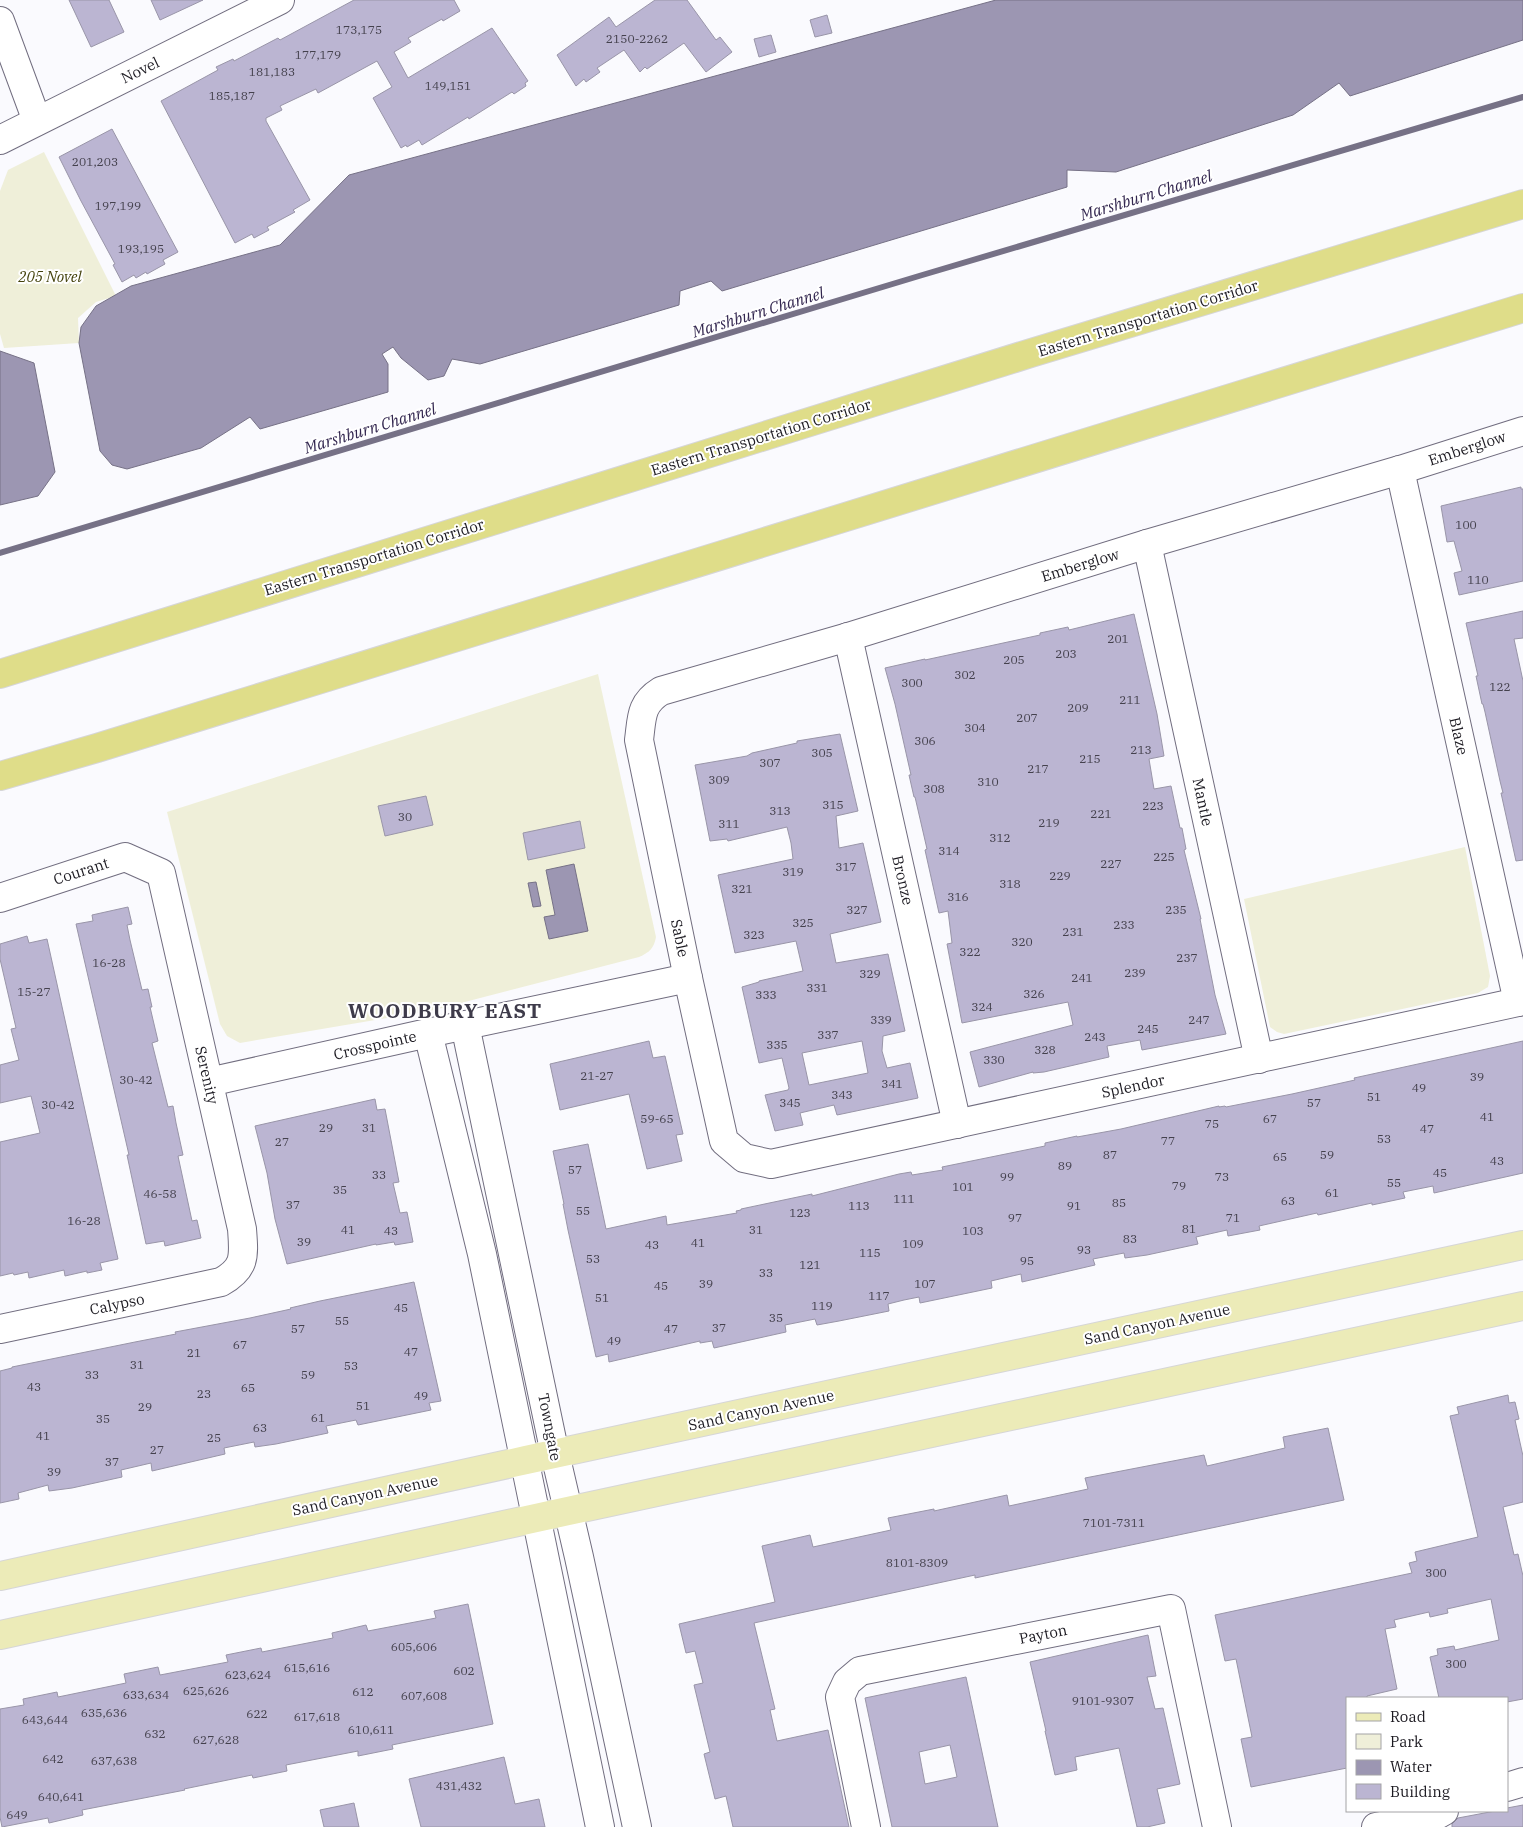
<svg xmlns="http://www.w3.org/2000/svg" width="1523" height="1827" viewBox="0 0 1523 1827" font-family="'IBM Plex Serif',serif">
	<rect width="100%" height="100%" fill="#fafafe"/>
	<g fill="#efefd9">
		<path d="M44 152 116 296 96 302 78 318 79 343 4 348 0 334V191L8 170Z"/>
		<path d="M598 674 656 937C654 948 650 952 639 957L434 1010 240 1043 227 1036 220 1024 167 812Z"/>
		<path d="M1465 847 1490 976 1488 987 1478 993 1284 1034 1277 1032 1270 1027 1244 899Z"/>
	</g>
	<g fill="#9c96b2" stroke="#767186">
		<path d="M996 0H1523V40L1350 96 1339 83 1293 115 1116 172 1067 170V187L722 291 711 281 680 291 679 305 480 364 452 359 444 376 428 380 401 358 393 347 382 354 388 364V392L260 429 250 417 201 448 127 469 112 465 100 451 79 343 81 327 96 306 131 286 280 245 349 175Z"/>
		<path d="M0 351 34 363 55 472 38 496 0 505Z"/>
		<path d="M574 864 588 931 549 939 544 917 555 915 546 870Z"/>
		<path d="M536 882 541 906 533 907 528 883Z"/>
	</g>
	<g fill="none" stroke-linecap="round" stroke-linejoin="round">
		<path stroke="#767186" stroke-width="6" d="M0 553 919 276 1523 97"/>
	</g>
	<g fill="#bbb5d2" stroke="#9995a8" fill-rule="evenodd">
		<path d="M69 0H109L124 32 91 47Z"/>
		<path d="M151 0H203L160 20Z"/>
		<path d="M354 0H454L460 11 443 21 442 19 408 38 411 42 394 52 408 78 492 28 528 81 525 83 526 86 514 94 512 92 469 119 468 117 422 145 419 140 407 147 406 145 401 148 373 98 392 87 377 61 318 93 316 89 280 106 282 110 266 118V121L310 200 293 210 295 212 267 227 269 230 254 238 252 234 235 243 161 101 218 70 216 67 233 59 234 61 278 38 280 40Z"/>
		<path d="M655 0H687L716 40 720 37 732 52 706 72 684 43 647 69 645 67 640 72 624 50 597 68 600 72 586 82 584 79 576 86 557 55 609 17 616 27Z"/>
		<path d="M827 15 832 33 815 37 810 20Z"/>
		<path d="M771 35 776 52 759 57 754 39Z"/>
		<path d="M112 129 178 252 163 260 165 264 147 274 146 272 136 278 134 275 122 282 113 265 115 264 81 201 59 157Z"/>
		<path d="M1521 487V489H1523V581L1459 595 1454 573 1462 571 1454 541 1447 542 1441 506Z"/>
		<path d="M1523 611V638L1514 639 1523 681V860L1516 861 1501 793H1503L1500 781 1485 712 1483 704H1482L1476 676H1478L1466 623Z"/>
		<path d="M1134 614 1157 714 1164 756 1149 759 1154 789 1171 786 1180 828H1182L1186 849 1184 850 1201 919H1200L1215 995 1226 1034 1142 1050 1140 1040 1107 1046 1109 1057 1044 1072 1033 1073V1072L979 1087 970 1052 1073 1025 1068 1002 962 1023 947 944 952 943 948 911 939 913 925 850 927 849 915 797H914L909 775H911L895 704 885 668 925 659V660L1040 635V633L1068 627 1069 630Z"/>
		<path d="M840 734 858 811 836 816 839 848 863 843 881 922 830 934 836 963 888 954 905 1031 883 1036 882 1051 887 1068 910 1063 918 1098 837 1115 834 1105 800 1113 803 1125 775 1131 765 1095 788 1090 789 1088 782 1058 759 1063 742 987 759 982V981L803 971 796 941 735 953 718 875 793 859 791 843 787 827 728 841 727 839 710 841 695 765 747 756 752 753 797 743V741ZM862 1041 868 1073 809 1085 802 1053Z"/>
		<path d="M426 796 433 825 385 836 378 806Z"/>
		<path d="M580 821 585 848 528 860 523 833Z"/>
		<path d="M128 907 132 924 127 925 130 940 142 990 148 989 152 1007H150L158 1041 152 1043 168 1107 173 1106 176 1123 183 1155 178 1156 192 1221 197 1220 201 1238 165 1246 164 1241 146 1244 127 1155H129L76 924 93 921 92 915Z"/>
		<path d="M27 936 29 943 47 939 118 1259 100 1263 102 1270 87 1273V1271L65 1276 64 1270 29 1278 28 1272 14 1275 13 1273 0 1276V1142L40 1133 31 1096 0 1103V1065L19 1060 11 1029 16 1028 0 959V944Z"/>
		<path d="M649 1041 653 1058 665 1056 683 1134 676 1135 682 1161 647 1169 629 1094 560 1110 550 1064Z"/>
		<path d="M1523 1041V1173L1434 1193 1433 1186 1403 1192 1405 1198 1372 1205V1203L1318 1215 1317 1213 1259 1226 1260 1230 1228 1236 1227 1230 1196 1237 1198 1244 1147 1255 1125 1258 1124 1253 1093 1259 1095 1265 1022 1282 1021 1274 991 1281 992 1288 920 1303 919 1297 904 1300 888 1304 889 1311 839 1321 817 1325 815 1319 785 1325 786 1332 714 1348 712 1341 700 1343V1341L609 1362 608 1354 596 1357 568 1230 563 1204H564L553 1151 588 1144 606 1229 666 1216 667 1225 737 1213 736 1211 741 1210V1209L812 1194V1196L899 1174 911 1172 912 1175 943 1170 942 1167 1045 1146V1143L1077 1136V1137L1121 1129 1219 1106V1107L1225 1106 1226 1107 1292 1094 1355 1080 1354 1078Z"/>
		<path d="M375 1099 377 1110 385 1109 399 1182 393 1183 400 1213 407 1212 413 1242 395 1245 394 1242 376 1245V1244L287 1264 275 1219 267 1173 255 1126Z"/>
		<path d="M414 1282 441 1401 429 1403 431 1410 358 1425 356 1420 326 1426 328 1433 276 1444 255 1447 254 1442 224 1448 225 1454 152 1471 151 1463 121 1470 122 1477 72 1488 49 1491 48 1485 18 1493 19 1499 0 1503V1371L12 1368V1367L135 1342 176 1334 175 1332 250 1318 291 1309 290 1308 320 1301Z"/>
		<path d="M1508 1395 1509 1403 1515 1402 1519 1419 1515 1420 1523 1456V1502L1503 1507 1514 1555 1518 1554 1523 1576V1699L1507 1702V1698H1439L1430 1657 1438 1655 1437 1649 1454 1646 1455 1650 1499 1640 1491 1599 1447 1609 1448 1613 1430 1617 1429 1612 1394 1620 1396 1627 1385 1629 1397 1689 1367 1696V1698H1347V1768L1251 1787 1241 1739 1252 1737 1236 1659 1225 1661 1215 1615 1412 1573 1409 1563 1417 1561 1415 1552 1478 1537 1450 1416 1459 1414 1457 1407Z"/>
		<path d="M1328 1428 1344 1500 975 1578V1575L754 1623 775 1709 770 1710 777 1741 828 1730 849 1827H733L726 1796 715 1799 704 1754 710 1752 694 1685 703 1683 695 1651 686 1653 679 1624 775 1602 762 1546 810 1535 813 1547 891 1530 888 1518 934 1509V1511L1007 1495 1009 1506 1088 1489 1085 1478 1204 1455 1207 1466 1285 1448 1283 1437Z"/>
		<path d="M468 1604 493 1724 392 1745 393 1749 358 1756V1751L286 1765 287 1771 253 1778 252 1775 184 1789 185 1790 82 1810 83 1815 49 1823 48 1818 2 1827 0 1817V1709L24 1705 23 1699 57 1692 58 1697 126 1683 124 1674 158 1667 160 1675 228 1662 226 1655 261 1648 262 1652 333 1638 332 1633 366 1625 368 1631 436 1618 434 1611Z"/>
		<path d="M1148 1635 1156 1676 1147 1677 1155 1709 1163 1708 1180 1784 1157 1789 1165 1823 1147 1827H1137L1119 1748 1075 1757 1077 1770 1055 1775 1045 1731H1046L1030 1662Z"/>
		<path d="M966 1677 998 1827H892L865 1698ZM950 1745 957 1777 925 1784 919 1752Z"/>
		<path d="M504 1757 515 1804 539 1799 545 1827H421L409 1779Z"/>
		<path d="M354 1803 359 1827H324L320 1810Z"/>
		<path d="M1523 1805V1827H1452V1824L1458 1818 1495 1811H1507V1808Z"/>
	</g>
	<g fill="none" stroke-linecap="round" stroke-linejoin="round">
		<g stroke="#716d7f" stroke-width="30">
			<g id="minor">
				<path d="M0 21 37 121"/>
				<path d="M0 140 280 0"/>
				<path d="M1523 431 1400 470 1147 544 848 637 661 691C640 704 642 718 639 740L688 978 724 1141 744 1158 771 1164 1523 1001"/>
				<path d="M1400 470 1518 1002"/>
				<path d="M1147 544 1259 1059"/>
				<path d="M848 637 957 1124"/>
				<path d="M0 898 125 857 161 873 242 1229C244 1256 246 1268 221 1282L0 1329"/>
				<path d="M465 1025 555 1454 579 1557 637 1827"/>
				<path d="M428 1033 482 1254 600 1827"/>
				<path d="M209 1082 428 1033 688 978"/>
				<path d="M1507 1787 1523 1782"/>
				<path d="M866 1827 840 1697 847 1682 860 1671 1171 1609 1217 1827"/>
				<path d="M1376 1827 1437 1815 1444 1811"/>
			</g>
		</g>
		<g stroke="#d6d6d7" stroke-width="30">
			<g id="major">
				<path d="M0 1576 526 1460 1523 1245"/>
				<path d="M0 1635 568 1511 1523 1306"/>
			</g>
		</g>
		<g stroke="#d6d6d7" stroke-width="30">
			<g id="highway">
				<path d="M0 674 1031 353 1523 204"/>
				<path d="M0 776 97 748 1523 308"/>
			</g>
		</g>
		<use href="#minor" stroke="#fff" stroke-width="28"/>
		<use href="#major" stroke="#ecebb8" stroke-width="28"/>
		<use href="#highway" stroke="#dfdd89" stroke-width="28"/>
	</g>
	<g text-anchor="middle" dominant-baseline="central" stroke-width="4" stroke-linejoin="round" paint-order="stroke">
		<g font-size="12" fill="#44414d">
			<text x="359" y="29">173,175</text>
			<text x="637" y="38">2150-2262</text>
			<text x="318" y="54">177,179</text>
			<text x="272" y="71">181,183</text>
			<text x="448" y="85">149,151</text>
			<text x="232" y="95">185,187</text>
			<text x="95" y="161">201,203</text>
			<text x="118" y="205">197,199</text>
			<text x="141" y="248">193,195</text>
			<text x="1466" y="524">100</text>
			<text x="1478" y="579">110</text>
			<text x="1118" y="638">201</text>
			<text x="1066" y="653">203</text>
			<text x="1014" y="659">205</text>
			<text x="965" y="674">302</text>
			<text x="912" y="682">300</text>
			<text x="1500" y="686">122</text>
			<text x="1130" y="699">211</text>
			<text x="1078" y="707">209</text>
			<text x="1027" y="717">207</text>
			<text x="975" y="727">304</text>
			<text x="925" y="740">306</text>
			<text x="1141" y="749">213</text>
			<text x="822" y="752">305</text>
			<text x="1090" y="758">215</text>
			<text x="770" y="762">307</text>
			<text x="1038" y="768">217</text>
			<text x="719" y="779">309</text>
			<text x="988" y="781">310</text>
			<text x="934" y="788">308</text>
			<text x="833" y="804">315</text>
			<text x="1153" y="805">223</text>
			<text x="780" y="810">313</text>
			<text x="1101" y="813">221</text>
			<text x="405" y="816">30</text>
			<text x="1049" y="822">219</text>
			<text x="729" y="823">311</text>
			<text x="1000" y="837">312</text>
			<text x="949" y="850">314</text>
			<text x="1164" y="856">225</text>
			<text x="1111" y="863">227</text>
			<text x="846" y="866">317</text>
			<text x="793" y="871">319</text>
			<text x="1060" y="875">229</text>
			<text x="1010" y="883">318</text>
			<text x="742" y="888">321</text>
			<text x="958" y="896">316</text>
			<text x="857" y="909">327</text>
			<text x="1176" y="909">235</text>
			<text x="803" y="922">325</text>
			<text x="1124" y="924">233</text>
			<text x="1073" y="931">231</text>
			<text x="754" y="934">323</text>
			<text x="1022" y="941">320</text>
			<text x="970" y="951">322</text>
			<text x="1187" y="957">237</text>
			<text x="109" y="962">16-28</text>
			<text x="1135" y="972">239</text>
			<text x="870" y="973">329</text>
			<text x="1082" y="977">241</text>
			<text x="817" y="987">331</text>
			<text x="34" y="991">15-27</text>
			<text x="1034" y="993">326</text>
			<text x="766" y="994">333</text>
			<text x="982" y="1006">324</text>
			<text x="881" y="1019">339</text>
			<text x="1199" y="1019">247</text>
			<text x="1148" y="1028">245</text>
			<text x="828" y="1034">337</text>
			<text x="1095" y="1036">243</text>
			<text x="777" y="1044">335</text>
			<text x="1045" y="1049">328</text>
			<text x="994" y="1059">330</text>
			<text x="597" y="1075">21-27</text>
			<text x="1477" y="1076">39</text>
			<text x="136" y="1079">30-42</text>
			<text x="892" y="1083">341</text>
			<text x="1419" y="1087">49</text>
			<text x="842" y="1094">343</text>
			<text x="1374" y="1096">51</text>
			<text x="790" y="1102">345</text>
			<text x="1314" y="1102">57</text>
			<text x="58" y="1104">30-42</text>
			<text x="1487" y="1116">41</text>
			<text x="657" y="1118">59-65</text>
			<text x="1270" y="1118">67</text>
			<text x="1212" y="1123">75</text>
			<text x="326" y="1127">29</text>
			<text x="369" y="1127">31</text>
			<text x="1427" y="1128">47</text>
			<text x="1384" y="1138">53</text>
			<text x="1168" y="1140">77</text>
			<text x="282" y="1141">27</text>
			<text x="1110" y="1154">87</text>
			<text x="1327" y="1154">59</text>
			<text x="1280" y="1156">65</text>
			<text x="1497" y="1160">43</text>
			<text x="1065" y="1165">89</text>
			<text x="575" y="1169">57</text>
			<text x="1440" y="1172">45</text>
			<text x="379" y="1174">33</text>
			<text x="1007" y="1176">99</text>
			<text x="1222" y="1176">73</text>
			<text x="1394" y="1182">55</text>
			<text x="1179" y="1185">79</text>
			<text x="963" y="1186">101</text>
			<text x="340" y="1189">35</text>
			<text x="1332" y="1192">61</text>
			<text x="160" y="1193">46-58</text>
			<text x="904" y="1198">111</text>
			<text x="1288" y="1200">63</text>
			<text x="1119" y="1202">85</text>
			<text x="293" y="1204">37</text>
			<text x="859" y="1205">113</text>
			<text x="1074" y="1205">91</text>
			<text x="583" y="1210">55</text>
			<text x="800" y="1212">123</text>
			<text x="1015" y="1217">97</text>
			<text x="1233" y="1217">71</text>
			<text x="84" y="1220">16-28</text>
			<text x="1189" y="1228">81</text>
			<text x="348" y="1229">41</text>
			<text x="756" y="1229">31</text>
			<text x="391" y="1230">43</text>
			<text x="973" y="1230">103</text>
			<text x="1130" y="1238">83</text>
			<text x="304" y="1241">39</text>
			<text x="698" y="1242">41</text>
			<text x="913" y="1243">109</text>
			<text x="652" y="1244">43</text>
			<text x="1084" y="1249">93</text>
			<text x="870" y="1252">115</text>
			<text x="593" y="1258">53</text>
			<text x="1027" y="1260">95</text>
			<text x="810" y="1264">121</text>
			<text x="766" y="1272">33</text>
			<text x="706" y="1283">39</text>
			<text x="925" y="1283">107</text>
			<text x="661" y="1285">45</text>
			<text x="879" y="1295">117</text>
			<text x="602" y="1297">51</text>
			<text x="822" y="1305">119</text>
			<text x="401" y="1307">45</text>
			<text x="776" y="1317">35</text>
			<text x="342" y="1320">55</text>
			<text x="719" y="1327">37</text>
			<text x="298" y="1328">57</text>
			<text x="671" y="1328">47</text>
			<text x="614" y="1340">49</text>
			<text x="240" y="1344">67</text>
			<text x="411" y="1351">47</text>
			<text x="194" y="1352">21</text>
			<text x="137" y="1364">31</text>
			<text x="351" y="1365">53</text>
			<text x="92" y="1374">33</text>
			<text x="308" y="1374">59</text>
			<text x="34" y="1386">43</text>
			<text x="248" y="1387">65</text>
			<text x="204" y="1393">23</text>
			<text x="421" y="1395">49</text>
			<text x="363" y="1405">51</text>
			<text x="145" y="1406">29</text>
			<text x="318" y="1417">61</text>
			<text x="103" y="1418">35</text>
			<text x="260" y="1427">63</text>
			<text x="43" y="1435">41</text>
			<text x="214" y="1437">25</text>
			<text x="157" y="1449">27</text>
			<text x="112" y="1461">37</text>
			<text x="54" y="1471">39</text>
			<text x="1114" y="1522">7101-7311</text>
			<text x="917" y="1562">8101-8309</text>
			<text x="1436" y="1572">300</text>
			<text x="414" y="1646">605,606</text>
			<text x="1456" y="1663">300</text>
			<text x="307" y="1667">615,616</text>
			<text x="464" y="1670">602</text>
			<text x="248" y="1674">623,624</text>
			<text x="206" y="1690">625,626</text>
			<text x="363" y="1691">612</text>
			<text x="146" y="1694">633,634</text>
			<text x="424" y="1695">607,608</text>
			<text x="1103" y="1700">9101-9307</text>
			<text x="104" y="1712">635,636</text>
			<text x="257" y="1713">622</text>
			<text x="317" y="1716">617,618</text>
			<text x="45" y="1719">643,644</text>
			<text x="371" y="1729">610,611</text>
			<text x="155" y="1733">632</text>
			<text x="216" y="1739">627,628</text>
			<text x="53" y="1758">642</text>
			<text x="114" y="1760">637,638</text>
			<text x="459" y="1785">431,432</text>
			<text x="61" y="1796">640,641</text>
			<text x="17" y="1814">649</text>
		</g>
		<g font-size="15" fill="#1c1a21" stroke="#fff">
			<text transform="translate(140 70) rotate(-26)">Novel</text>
			<text transform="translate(1148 318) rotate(-17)">Eastern Transportation Corridor</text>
			<text transform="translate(761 437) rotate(-17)">Eastern Transportation Corridor</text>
			<text transform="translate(1467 448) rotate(-18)">Emberglow</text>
			<text transform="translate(374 557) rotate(-17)">Eastern Transportation Corridor</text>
			<text transform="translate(1080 565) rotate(-17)">Emberglow</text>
			<text transform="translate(1459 736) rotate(77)">Blaze</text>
			<text transform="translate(1203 802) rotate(78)">Mantle</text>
			<text transform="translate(81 871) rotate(-18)">Courant</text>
			<text transform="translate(903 880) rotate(77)">Bronze</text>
			<text transform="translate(680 938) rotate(78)">Sable</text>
			<text transform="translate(375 1045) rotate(-13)">Crosspointe</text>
			<text transform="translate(207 1075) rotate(77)">Serenity</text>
			<text transform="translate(1133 1086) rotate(-12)">Splendor</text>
			<text transform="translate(117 1304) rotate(-12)">Calypso</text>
			<text transform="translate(1157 1324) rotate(-12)">Sand Canyon Avenue</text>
			<text transform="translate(761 1410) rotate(-12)">Sand Canyon Avenue</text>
			<text transform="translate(550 1427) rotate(79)">Towngate</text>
			<text transform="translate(365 1495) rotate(-12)">Sand Canyon Avenue</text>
			<text transform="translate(1043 1634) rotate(-11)">Payton</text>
		</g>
		<g font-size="15" font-style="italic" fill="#44420c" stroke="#fff">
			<text x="50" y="276">205 Novel</text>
		</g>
		<g font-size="16" font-style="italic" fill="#32264f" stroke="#fff">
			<text transform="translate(1146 195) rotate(-17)">Marshburn Channel</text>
			<text transform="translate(758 312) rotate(-17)">Marshburn Channel</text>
			<text transform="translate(370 428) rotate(-17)">Marshburn Channel</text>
		</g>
		<g font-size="20" font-weight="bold" letter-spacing="1" fill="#3e3b4a" stroke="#fff">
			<text x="445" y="1010">WOODBURY EAST</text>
		</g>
	</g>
	<rect x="1346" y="1697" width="162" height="115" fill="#ffffff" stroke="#a4a3a6"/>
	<rect x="1356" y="1713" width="25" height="8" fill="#ecebb8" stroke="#a4a3a6"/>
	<text x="1390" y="1722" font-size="15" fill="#1c1a21">Road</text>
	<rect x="1356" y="1734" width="25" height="15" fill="#efefd9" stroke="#a4a3a6"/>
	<text x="1390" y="1747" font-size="15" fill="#1c1a21">Park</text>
	<rect x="1356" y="1760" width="25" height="15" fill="#9c96b2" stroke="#a4a3a6"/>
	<text x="1390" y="1772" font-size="15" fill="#1c1a21">Water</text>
	<rect x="1356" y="1784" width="25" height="15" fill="#bbb5d2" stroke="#a4a3a6"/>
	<text x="1390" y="1797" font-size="15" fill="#1c1a21">Building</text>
</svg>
